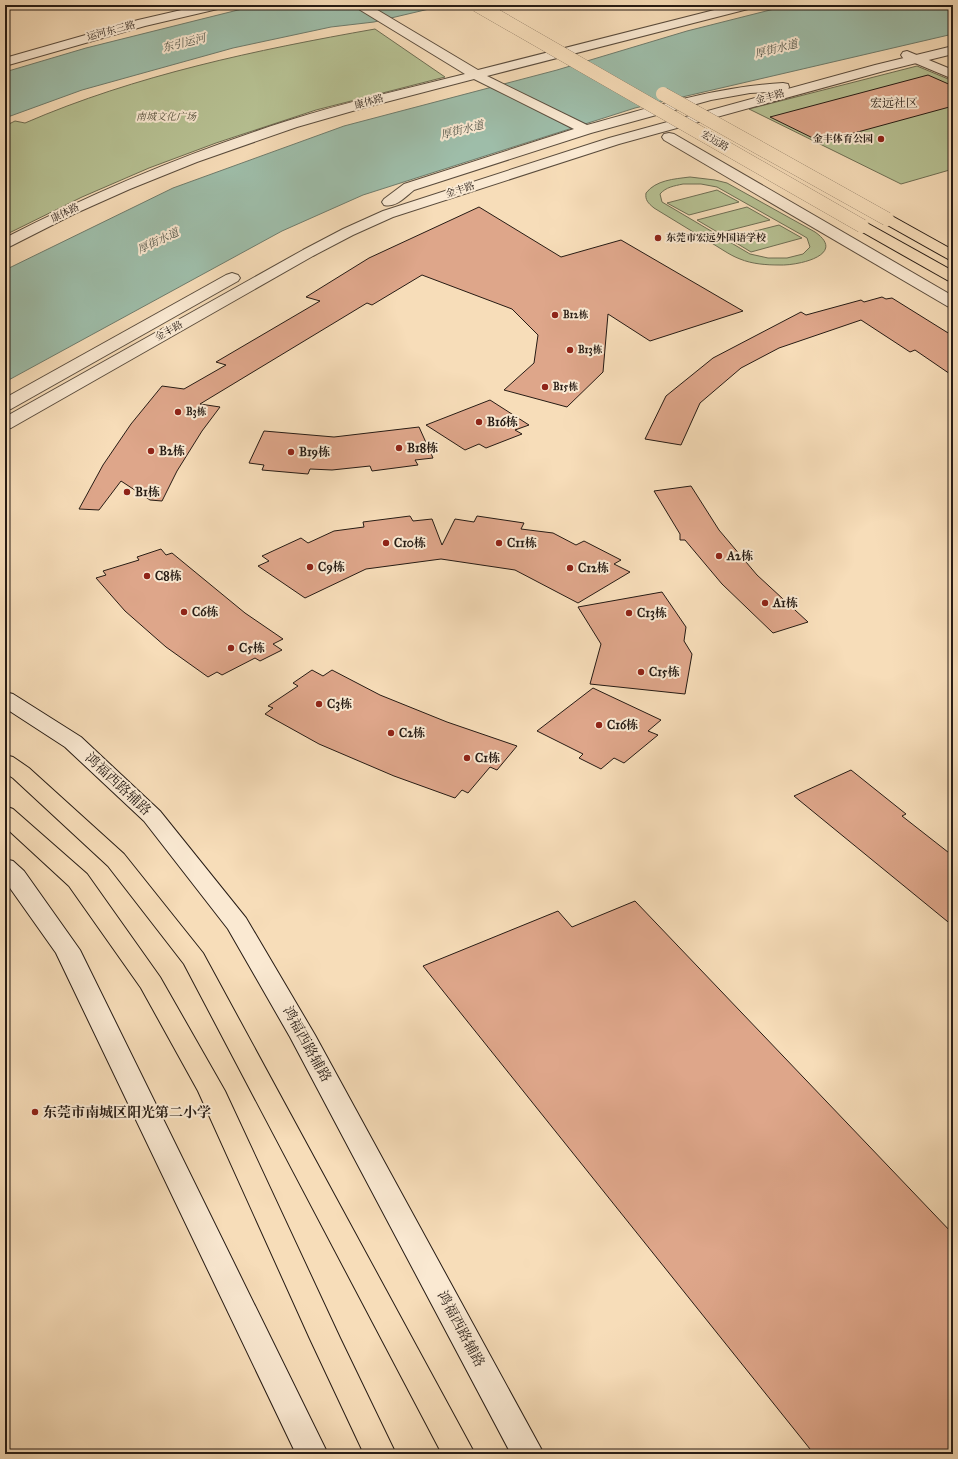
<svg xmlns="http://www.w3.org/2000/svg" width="958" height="1459" viewBox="0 0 958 1459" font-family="'IM FELL Great Primer','Noto Serif SC',serif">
	<rect width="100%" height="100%" fill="#f7ddb9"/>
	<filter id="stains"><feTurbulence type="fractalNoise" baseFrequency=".005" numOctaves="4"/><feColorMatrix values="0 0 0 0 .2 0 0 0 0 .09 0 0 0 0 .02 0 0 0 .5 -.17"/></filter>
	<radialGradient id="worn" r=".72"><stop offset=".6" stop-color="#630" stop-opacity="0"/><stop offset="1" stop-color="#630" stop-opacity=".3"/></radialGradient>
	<g fill="#b7c294" stroke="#6e6e54" fill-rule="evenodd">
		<path d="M375 29 445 77 316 110 216 143 149 168 82 197 5 235V126L15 121 25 123C136 75 256 50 375 29Z"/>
		<path d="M917 66 953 81V169L901 184 749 109Z"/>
		<path d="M690 177 715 180 727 183 815 232C848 255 797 266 779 265 766 265 752 264 740 259 729 255 719 247 708 241 690 230 672 219 654 208 648 203 645 200 646 193 656 180 674 179 690 177ZM683 184H701L717 187 802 235 807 238 810 247 803 254 787 258H768L750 254 662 202 660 194C666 187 674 186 683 184Z"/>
		<path d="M717 190 739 202 689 215 667 203Z"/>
		<path d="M747 207 770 220 719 233 697 220Z"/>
		<path d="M779 225 802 238 751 252 728 238Z"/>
	</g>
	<g fill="#9ebda9" stroke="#6e7c6d">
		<path d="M258 5H446L374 22 331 27 233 48 82 90 5 118V72L86 48Z"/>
		<path d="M790 5H953V34L635 108 363 195 282 231 5 382V270L173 188 344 126 557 70 687 31Z"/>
	</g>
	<g fill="#dea68a" stroke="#261b14">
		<path d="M928 75 953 86V106L821 142 770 117Z"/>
		<path d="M479 207 561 257 621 240 743 311 650 341 608 314 603 372 567 407 504 390 534 363 538 335 512 309 422 275 372 305 367 303 200 404 220 407 202 431 177 471 162 501 150 500 121 481 99 510 79 509 103 465 131 424 162 386 184 389 226 365 216 362 320 301 306 297 369 258Z"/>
		<path d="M882 297 886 299 892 298 953 336V376L915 350 910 352 861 320 779 348 741 368 700 403 681 445 645 439 666 396 713 358 801 312 806 315 861 300 864 302Z"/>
		<path d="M490 400 529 425 515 430 522 434 486 448 479 444 465 450 426 425Z"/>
		<path d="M419 427 433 458 415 460 418 465 372 471 370 466 332 470 310 469 308 474 262 470 264 465 249 463 264 431 334 437Z"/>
		<path d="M691 486 719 530 757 575 808 622 773 633 722 584 685 540H680V534L654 491Z"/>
		<path d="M410 516 413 521 432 519 442 545 455 519 474 522 477 516 524 523 521 529 553 533 576 545 584 541 621 560 614 564 630 572 578 603 515 570 441 559 366 569 305 598 258 566 269 561 262 556 301 538 308 543 334 531 364 527 363 522Z"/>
		<path d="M161 549 166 555 172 553 245 613 283 639 273 644 282 650 260 661 255 658 222 675 217 672 208 677 166 647 125 611 96 578 106 575 103 571 139 560 137 557Z"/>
		<path d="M662 592 686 627 684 641 692 654 685 694 590 684 601 644 578 607Z"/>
		<path d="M312 670 323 676 332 670 380 695 447 722 517 746 497 770 490 767 468 793 462 790 455 798 394 776 319 744 265 714 273 708 268 706 298 686 293 683Z"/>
		<path d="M593 688 661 720 648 731 658 735 624 763 614 758 601 769 579 758 583 754 537 731Z"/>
		<path d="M851 770 906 814 902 816 953 856V926L794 796Z"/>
		<path d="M635 901 953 1234V1454H814L423 966 558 911 572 927Z"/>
	</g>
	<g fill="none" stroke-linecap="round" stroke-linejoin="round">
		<g stroke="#5a4c3d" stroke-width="2">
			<g id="minor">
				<path d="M355 5H369L478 70 734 5H754L752 8 487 76 587 125C653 107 714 87 783 83L788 84 789 87 788 90 783 91 750 93 711 100 591 133 414 190C405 197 396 208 384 205L382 202 384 199 404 184 574 129 474 79 363 108 297 127 197 162 130 189 74 214 5 249V238C96 191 190 152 287 121 345 102 406 89 465 74L357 8Z"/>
				<path d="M907 51 953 70V79L903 58 901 55 903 52Z"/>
				<path d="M669 133 674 134 953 296V308L947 306 664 140 662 137 664 134Z"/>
			</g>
		</g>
		<g stroke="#5a4c3d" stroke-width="2">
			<g id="tertiary">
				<path d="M203 5H224L222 8 145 26 5 66V58L138 20Z"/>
				<path d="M953 46V54L884 71 619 144 393 217 353 235 313 256 11 428 5 429V417L303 250 343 229 383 211 609 138 875 65Z"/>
				<path d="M232 273 238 275 240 278 238 281 11 409 5 410V398L226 275Z"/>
			</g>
		</g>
		<g stroke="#261b14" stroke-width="2">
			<g id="secondary">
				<path d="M5 692 13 694 81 737 160 811 246 918 315 1035 544 1454H511L290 1037 228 929 144 821 65 747 5 708Z"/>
				<path d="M5 859 13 861 24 871 80 950 328 1454H296L56 953 5 881Z"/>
			</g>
		</g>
		<g stroke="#261b14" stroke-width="2">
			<g id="primary">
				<path d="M5 755 13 757 29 768 124 854 203 953 475 1454H442L184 964 108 866 13 778 5 773Z"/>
				<path d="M5 806 13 809 87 874 160 977 225 1091 340 1338 396 1454H364L310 1339 198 1091 141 988 69 886 5 827Z"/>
			</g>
		</g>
		<g stroke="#261b14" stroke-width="2">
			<g id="trunk">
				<path d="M887 215 892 216 953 250V261L948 259 882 222 880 219 882 216Z"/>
				<path d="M862 222 867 223 953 271V282L947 280 857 229 855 226 857 223Z"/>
			</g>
		</g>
		<use href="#minor" fill="#fae9d2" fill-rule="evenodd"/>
		<use href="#tertiary" fill="#fae9d2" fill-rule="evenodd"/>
		<use href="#secondary" fill="#fae9d2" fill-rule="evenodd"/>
		<use href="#primary" fill="#f7ddb9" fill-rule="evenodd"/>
		<use href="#trunk" fill="#f7ddb9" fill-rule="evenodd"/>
		<g stroke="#261b14" stroke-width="14" stroke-linecap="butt">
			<g id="trunk-bridge">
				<path d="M477 5 862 226"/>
				<path d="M663 94 887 219"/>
			</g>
		</g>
		<use href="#trunk-bridge" stroke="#f7ddb9" stroke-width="14"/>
	</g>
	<g fill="#8f2418" stroke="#fae9d2" stroke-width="1.5">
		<circle cx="881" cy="139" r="4"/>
		<circle cx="658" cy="238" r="4"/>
		<circle cx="555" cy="315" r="4"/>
		<circle cx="570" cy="350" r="4"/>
		<circle cx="545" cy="387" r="4"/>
		<circle cx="178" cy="412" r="4"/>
		<circle cx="479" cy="422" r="4"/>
		<circle cx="399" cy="448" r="4"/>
		<circle cx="151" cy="451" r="4"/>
		<circle cx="291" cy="452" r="4"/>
		<circle cx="127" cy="492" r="4"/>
		<circle cx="386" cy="543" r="4"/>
		<circle cx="499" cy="543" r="4"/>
		<circle cx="719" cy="556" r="4"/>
		<circle cx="310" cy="567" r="4"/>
		<circle cx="570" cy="568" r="4"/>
		<circle cx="147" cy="576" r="4"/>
		<circle cx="765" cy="603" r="4"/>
		<circle cx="184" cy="612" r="4"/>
		<circle cx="629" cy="613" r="4"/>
		<circle cx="231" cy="648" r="4"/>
		<circle cx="641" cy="672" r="4"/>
		<circle cx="319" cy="704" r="4"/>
		<circle cx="599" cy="725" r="4"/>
		<circle cx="391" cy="733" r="4"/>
		<circle cx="467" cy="758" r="4"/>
		<circle cx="35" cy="1112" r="4"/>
	</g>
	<g text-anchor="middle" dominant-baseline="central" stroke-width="4" stroke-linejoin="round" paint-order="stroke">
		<g font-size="10" fill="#261b14" stroke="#fae9d2">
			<text transform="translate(111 31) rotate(-15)">运河东三路</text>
			<text transform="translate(770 97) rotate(-15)">金丰路</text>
			<text transform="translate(369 102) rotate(-15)">康体路</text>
			<text transform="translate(715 141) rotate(30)">宏远路</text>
			<text transform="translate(460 190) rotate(-18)">金丰路</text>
			<text transform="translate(65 213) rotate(-26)">康体路</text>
			<text transform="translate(169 331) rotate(-29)">金丰路</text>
		</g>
		<g font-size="10" font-style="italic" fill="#524d3a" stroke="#fae9d2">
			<text x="166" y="117">南城文化广场</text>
		</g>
		<g font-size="10" font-weight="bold" fill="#261b14" stroke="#fae9d2" text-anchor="start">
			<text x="873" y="139" text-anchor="end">金丰体育公园</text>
			<text x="666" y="238">东莞市宏远外国语学校</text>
			<text x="563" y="315">B12栋</text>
			<text x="578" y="350">B13栋</text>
			<text x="553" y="387">B15栋</text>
			<text x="186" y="412">B3栋</text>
		</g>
		<g font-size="11" font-style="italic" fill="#505448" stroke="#fae9d2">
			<text transform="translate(184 43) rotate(-14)">东引运河</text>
			<text transform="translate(776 49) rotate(-14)">厚街水道</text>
			<text transform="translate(462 130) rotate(-14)">厚街水道</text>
			<text transform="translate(158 241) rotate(-25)">厚街水道</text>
		</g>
		<g font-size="12" fill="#261b14" stroke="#fae9d2">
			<text x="894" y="103">宏远社区</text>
		</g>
		<g font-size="12" font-weight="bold" fill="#261b14" stroke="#fae9d2" text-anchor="start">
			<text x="487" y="422">B16栋</text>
			<text x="407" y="448">B18栋</text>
			<text x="159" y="451">B2栋</text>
			<text x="299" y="452">B19栋</text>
			<text x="135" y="492">B1栋</text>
			<text x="394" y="543">C10栋</text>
			<text x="507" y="543">C11栋</text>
			<text x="727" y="556">A2栋</text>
			<text x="318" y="567">C9栋</text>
			<text x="578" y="568">C12栋</text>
			<text x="155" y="576">C8栋</text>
			<text x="773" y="603">A1栋</text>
			<text x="192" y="612">C6栋</text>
			<text x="637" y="613">C13栋</text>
			<text x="239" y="648">C5栋</text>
			<text x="649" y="672">C15栋</text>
			<text x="327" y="704">C3栋</text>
			<text x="607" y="725">C16栋</text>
			<text x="399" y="733">C2栋</text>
			<text x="475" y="758">C1栋</text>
		</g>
		<g font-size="14" fill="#261b14" stroke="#fae9d2">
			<text transform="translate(118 784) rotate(43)">鸿福西路辅路</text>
			<text transform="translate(307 1044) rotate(61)">鸿福西路辅路</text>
			<text transform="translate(461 1329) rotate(62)">鸿福西路辅路</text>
		</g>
		<g font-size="14" font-weight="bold" fill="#261b14" stroke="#fae9d2" text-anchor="start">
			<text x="43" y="1112">东莞市南城区阳光第二小学</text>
		</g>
	</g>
	<rect width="958" height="1459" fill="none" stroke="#f7ddb9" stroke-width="20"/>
	<rect x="6" y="6" width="946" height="1447" fill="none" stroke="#261b14" stroke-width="2"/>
	<rect x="10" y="10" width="938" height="1439" fill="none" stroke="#261b14"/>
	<rect width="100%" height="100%" filter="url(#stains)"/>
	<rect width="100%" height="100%" fill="url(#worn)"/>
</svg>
